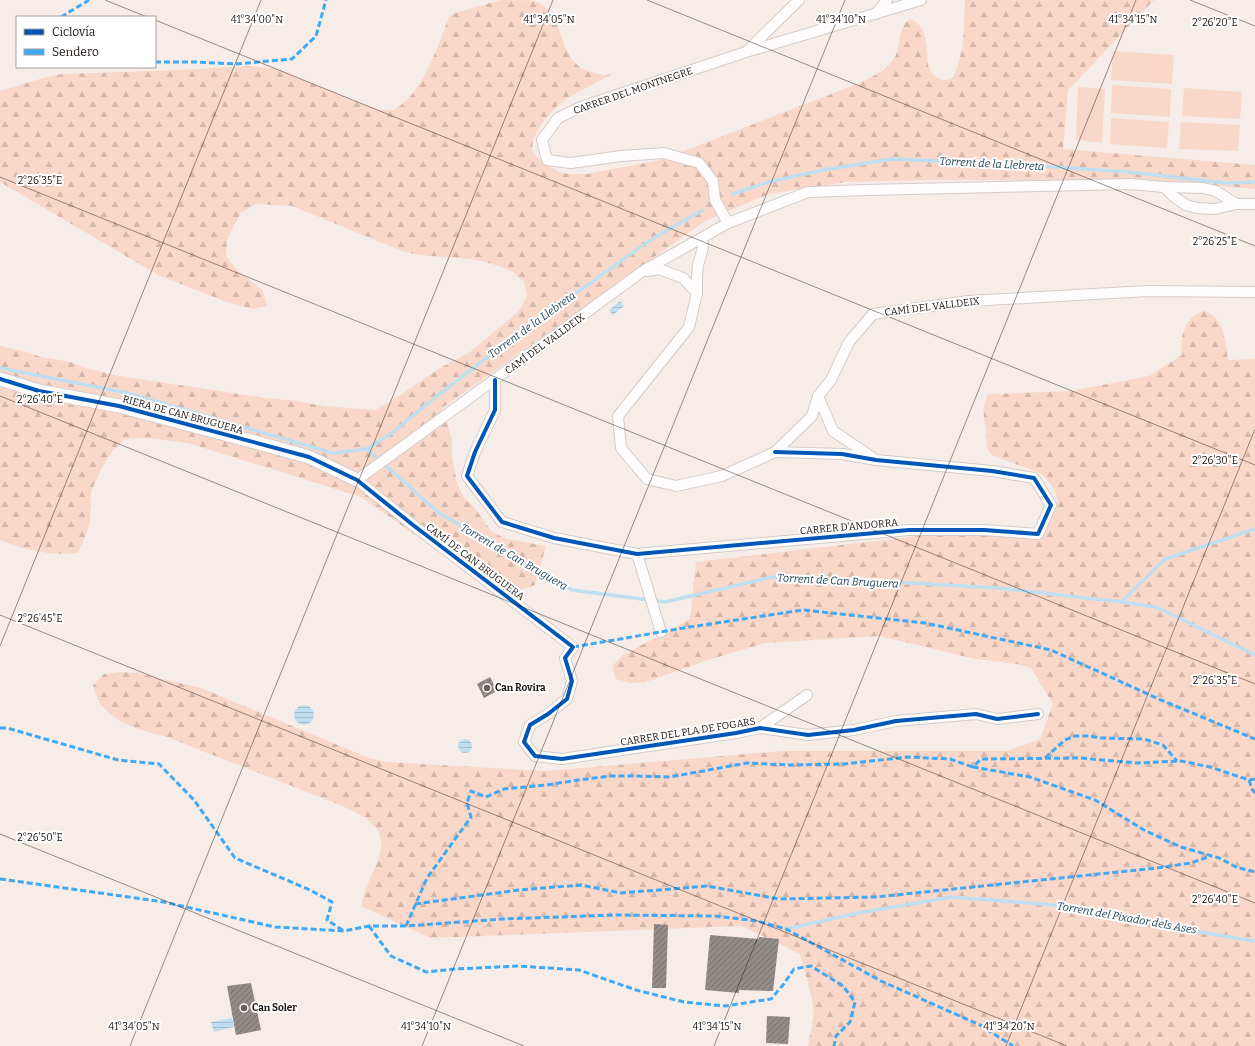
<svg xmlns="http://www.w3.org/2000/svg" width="1255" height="1046" viewBox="0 0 1255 1046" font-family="Bitter,serif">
	<defs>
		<pattern id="forest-firs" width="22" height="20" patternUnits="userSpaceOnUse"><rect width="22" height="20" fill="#fad8c9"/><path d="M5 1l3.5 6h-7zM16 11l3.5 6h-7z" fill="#d6b8ab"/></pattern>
		<pattern id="water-rules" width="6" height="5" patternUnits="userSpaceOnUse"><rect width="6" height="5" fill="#bfdff1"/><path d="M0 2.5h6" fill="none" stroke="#a4becd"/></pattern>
		<pattern id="building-hatch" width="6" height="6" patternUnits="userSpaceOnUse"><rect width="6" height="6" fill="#928b87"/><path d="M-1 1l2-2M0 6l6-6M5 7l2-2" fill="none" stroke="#76706d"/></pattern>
	</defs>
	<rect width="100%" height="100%" fill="#f6ede9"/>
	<g fill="#fad8c9">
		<path d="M1113 51 1174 55 1172 84 1111 80Z"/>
		<path d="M1112 85 1171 89 1170 117 1111 113Z"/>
		<path d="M1078 87 1105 89 1102 143 1076 140Z"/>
		<path d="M1184 88 1242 92 1240 119 1182 116Z"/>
		<path d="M1111 118 1169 122 1167 148 1110 144Z"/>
		<path d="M1181 122 1240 125 1238 151 1179 149Z"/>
	</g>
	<g fill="url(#forest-firs)">
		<path d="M501 0C510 0 527 0 535 1 567 12 556 63 591 72 598 74 604 76 612 74L569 97 556 107 545 119 536 134 533 141 532 149 536 156 548 166 562 173 570 174H586L661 160 857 84C869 78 885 72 893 60 903 47 895 29 910 19 915 21 919 24 922 29 931 43 921 68 937 77 942 81 946 80 952 79 965 55 964 27 965 0H1154L1068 90 1063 149 1255 165V189L1143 180H932L846 182 769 194 705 221 442 408 452 439V455L457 484 464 497 474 507 491 531 504 538 546 546 535 585 520 590 501 591 486 584 361 497 188 443 155 439 140 438 125 439 114 449 105 462 91 491 90 523 84 540 77 553C50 556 25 550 0 540V346L27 352 41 357 71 362 86 368 119 376 266 398 296 401 325 406 375 410 388 403 442 367 470 352 519 311 527 296 524 282 513 272 499 266 485 262 470 259 419 255 402 251 292 206 256 204 241 213 234 225 227 240 226 256 237 270 263 291 267 306 252 309 224 301 158 275 0 182V91L50 76 63 74 178 70 251 66 278 69 354 101 380 110H394C424 91 435 52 448 20L451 15 458 12Z"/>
		<path d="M1204 311C1209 313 1214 315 1217 320 1225 330 1226 347 1228 360L1255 359V1046H808L814 1014 812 999 800 954 742 926 430 938 361 906 365 891 378 860 382 844 378 830 366 818 353 811 340 805 164 736C141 731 110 722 98 700 96 696 95 690 93 685L104 674 120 672 138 673 201 688 369 758 387 762 545 771 783 751H1007L1040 739 1053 704 1031 668 1017 664 975 659 880 636 765 643 705 661 646 682 630 683 616 679 612 666 623 655 690 619 696 562 945 533 1042 535 1058 501 1056 494 1052 486 1042 474 992 455C984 446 987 442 986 431 984 416 981 409 988 394L1071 391 1149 376 1182 355C1182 350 1181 344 1182 339 1183 326 1192 314 1204 311Z"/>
	</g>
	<g fill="url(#water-rules)">
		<path d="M620 301 624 306 613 315 609 310Z"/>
		<circle cx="304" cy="715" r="10"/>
		<circle cx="465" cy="746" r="7"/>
		<path d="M232 1018 234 1027 214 1032 211 1022Z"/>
	</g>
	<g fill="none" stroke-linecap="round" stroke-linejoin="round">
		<g stroke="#bfdff1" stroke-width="3.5">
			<path d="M732 194 769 182 823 170 892 159 1012 164 1128 172 1226 183 1255 182"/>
			<path d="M0 368 127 393 333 453 367 449 439 513 572 590 665 602 772 577 857 580 998 588 1121 602 1165 559 1255 529"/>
			<path d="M367 449 392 433 437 396 507 342 652 239 703 210"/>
			<path d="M1121 602 1156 607 1255 655"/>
			<path d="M786 929 858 913 952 897 1068 906 1211 934 1255 941"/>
		</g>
	</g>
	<g fill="url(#building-hatch)">
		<path d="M490 677 497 691 484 698 477 684Z"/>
		<path d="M654 924 668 925 666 988H652Z"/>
		<path d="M710 935 759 939V937L779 939 773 991 739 990V993L705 990Z"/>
		<path d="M251 983 261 1030 236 1035 227 986Z"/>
		<path d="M767 1016 790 1017 788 1044 766 1043Z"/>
	</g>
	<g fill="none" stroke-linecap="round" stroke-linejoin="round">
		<g stroke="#d4cbc7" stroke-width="12">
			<g id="minor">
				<path d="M876 14 887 0"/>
				<path d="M747 51 799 0"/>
				<path d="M1164 187 1174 197 1186 205 1197 208 1215 209 1236 204H1255"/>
				<path d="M728 223 715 200 713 181 699 163 664 153 621 156 571 163 547 160 542 140 558 118 581 107 746 52 921 0"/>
				<path d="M702 238 703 248 698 265 697 277V293L689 327 618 416 621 448 647 479 676 486 722 476 775 452 812 416 818 396 831 380 849 342 873 314 969 301 1148 291 1255 292"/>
				<path d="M648 271 659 269 683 278 697 293"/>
				<path d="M495 380V410L475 452 467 476 502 522 554 538 637 554 909 530H984L1038 534 1051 505 1034 478 992 471 876 460 842 454 775 452"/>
				<path d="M818 396 833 431 873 458"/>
				<path d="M637 554 661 632"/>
				<path d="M1038 714 997 719 976 714 896 721 854 730 808 735 760 728 736 733 562 759 535 756 524 742 530 725 548 714 567 699 572 681 565 658 573 647 413 525 357 480 643 271 728 223 808 192 867 190 1131 184 1164 187 1203 188 1216 191 1236 204"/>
				<path d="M760 728 807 695"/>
			</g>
		</g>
		<g stroke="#d4cbc7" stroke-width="15">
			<path id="tertiary" d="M0 379 39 391 119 406 251 441 309 457 357 480"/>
		</g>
		<use href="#minor" stroke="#fefcfc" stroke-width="10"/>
		<use href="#tertiary" stroke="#fefcfc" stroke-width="13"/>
		<g stroke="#3fa9f5" stroke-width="3" stroke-dasharray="6 3" stroke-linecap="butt">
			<path d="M61 17 89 0"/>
			<path d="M155 62H195L236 64 292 59 316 36 326 0"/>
			<path d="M573 647 690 627 803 610 925 623 1051 650 1161 700 1255 739"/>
			<path d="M0 728H7L118 760 159 764 194 800 235 858 310 890 332 902 327 920 344 931"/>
			<path d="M1045 758 1065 740 1075 736H1087L1102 738 1144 739 1163 745 1177 761"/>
			<path d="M1255 779 1249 780 1210 767 1181 761 1137 763 1080 758 981 759 973 767 1030 777 1095 800 1144 830 1181 847 1219 858 1236 867 1255 872"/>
			<path d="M1249 780 1252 789 1255 793"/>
			<path d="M0 879 164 902 275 927 344 931 369 926H406L503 919 615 915 715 916 757 921 786 929 881 981 980 1025 1013 1046"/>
			<path d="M415 904 519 890 581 885 621 893 707 886 779 899 876 897 1157 868 1191 863 1211 856"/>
			<path d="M369 926 391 956 426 972 455 969 518 966 579 970 636 990 684 1002 725 1006 771 999 783 985 794 969 811 966 843 986 855 1002 850 1022 836 1036 834 1046"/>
			<path d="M406 926 427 878 471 817 467 803 471 791 486 797 504 789 547 785 578 780 611 776H635L670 777 747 763 788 765 844 764 908 757 950 759 973 767"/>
		</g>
		<g stroke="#fff" stroke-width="6">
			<g id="cycleway">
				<path d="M0 379 39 391 119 406 309 457 357 480 413 525 573 647 565 658 572 681 567 699 548 714 530 725 524 742 535 756 562 759 736 733 760 728 808 735 854 730 896 721 976 714 997 719 1038 714"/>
				<path d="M495 380V410L475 452 467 476 502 522 554 538 637 554 909 530H984L1038 534 1051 505 1034 478 992 471 876 460 842 454 775 452"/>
			</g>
		</g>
		<use href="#cycleway" stroke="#0057b8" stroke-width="4"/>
	</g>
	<path fill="none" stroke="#1c130f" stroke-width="1" stroke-opacity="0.45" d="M105 0 147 17M647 0 1255 246M1190 0 1255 26M155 20 1255 465M0 177 1255 684M0 396 1255 903M0 615 1067 1046M0 646 261 0M0 834 524 1046M130 1046 553 0M422 1046 845 0M714 1046 1136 0M1006 1046 1255 429"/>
	<g fill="#685f5b" stroke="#fff" stroke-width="1.5">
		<circle cx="487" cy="688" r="4"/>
		<circle cx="244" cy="1008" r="4"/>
	</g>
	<g text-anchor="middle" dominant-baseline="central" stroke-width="4" stroke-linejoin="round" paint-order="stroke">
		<g font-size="10" fill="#1c130f" stroke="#fff">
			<text transform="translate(633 91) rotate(-19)">CARRER DEL MONTNEGRE</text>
			<text transform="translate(932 307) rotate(-7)">CAMÍ DEL VALLDEIX</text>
			<text transform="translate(545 344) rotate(-36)">CAMÍ DEL VALLDEIX</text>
			<text transform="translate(183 415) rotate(15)">RIERA DE CAN BRUGUERA</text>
			<text transform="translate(849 527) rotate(-5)">CARRER D'ANDORRA</text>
			<text transform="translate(475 562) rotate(37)">CAMÍ DE CAN BRUGUERA</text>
			<text transform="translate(688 732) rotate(-9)">CARRER DEL PLA DE FOGARS</text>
		</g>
		<g font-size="10" font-weight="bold" fill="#1c130f" stroke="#fff" text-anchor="start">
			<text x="495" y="688">Can Rovira</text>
			<text x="252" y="1008">Can Soler</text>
		</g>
		<g font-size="11" font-style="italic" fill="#20485b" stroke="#fff">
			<text transform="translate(992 164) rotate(3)">Torrent de la Llebreta</text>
			<text transform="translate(532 325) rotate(-36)">Torrent de la Llebreta</text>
			<text transform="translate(514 557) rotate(30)">Torrent de Can Bruguera</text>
			<text transform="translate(838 581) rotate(3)">Torrent de Can Bruguera</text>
			<text transform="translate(1127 918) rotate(10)">Torrent del Pixador dels Ases</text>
		</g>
	</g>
	<g font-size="10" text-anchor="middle" fill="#1c130f" stroke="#fff" stroke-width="4" stroke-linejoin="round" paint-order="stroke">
		<text x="549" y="23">41°34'05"N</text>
		<text x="1133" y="23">41°34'15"N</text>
		<text x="257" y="23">41°34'00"N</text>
		<text x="841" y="23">41°34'10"N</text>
		<text x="1215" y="26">2°26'20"E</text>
		<text x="40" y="184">2°26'35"E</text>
		<text x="1215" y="245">2°26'25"E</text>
		<text x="40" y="403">2°26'40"E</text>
		<text x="1215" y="464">2°26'30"E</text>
		<text x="40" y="622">2°26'45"E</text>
		<text x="1215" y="684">2°26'35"E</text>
		<text x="40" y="841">2°26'50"E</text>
		<text x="1215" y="903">2°26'40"E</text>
		<text x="134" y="1030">41°34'05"N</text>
		<text x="426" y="1030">41°34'10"N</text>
		<text x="717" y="1030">41°34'15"N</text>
		<text x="1009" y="1030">41°34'20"N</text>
	</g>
	<rect x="16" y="16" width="140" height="52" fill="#ffffff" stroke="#a4a19f"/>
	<rect x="24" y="29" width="20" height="6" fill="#0057b8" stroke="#a4a19f"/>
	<text x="52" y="36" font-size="12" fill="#1c130f">Ciclovía</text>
	<rect x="24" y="49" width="20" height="6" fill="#3fa9f5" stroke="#a4a19f"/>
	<text x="52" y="56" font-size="12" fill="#1c130f">Sendero</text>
</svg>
